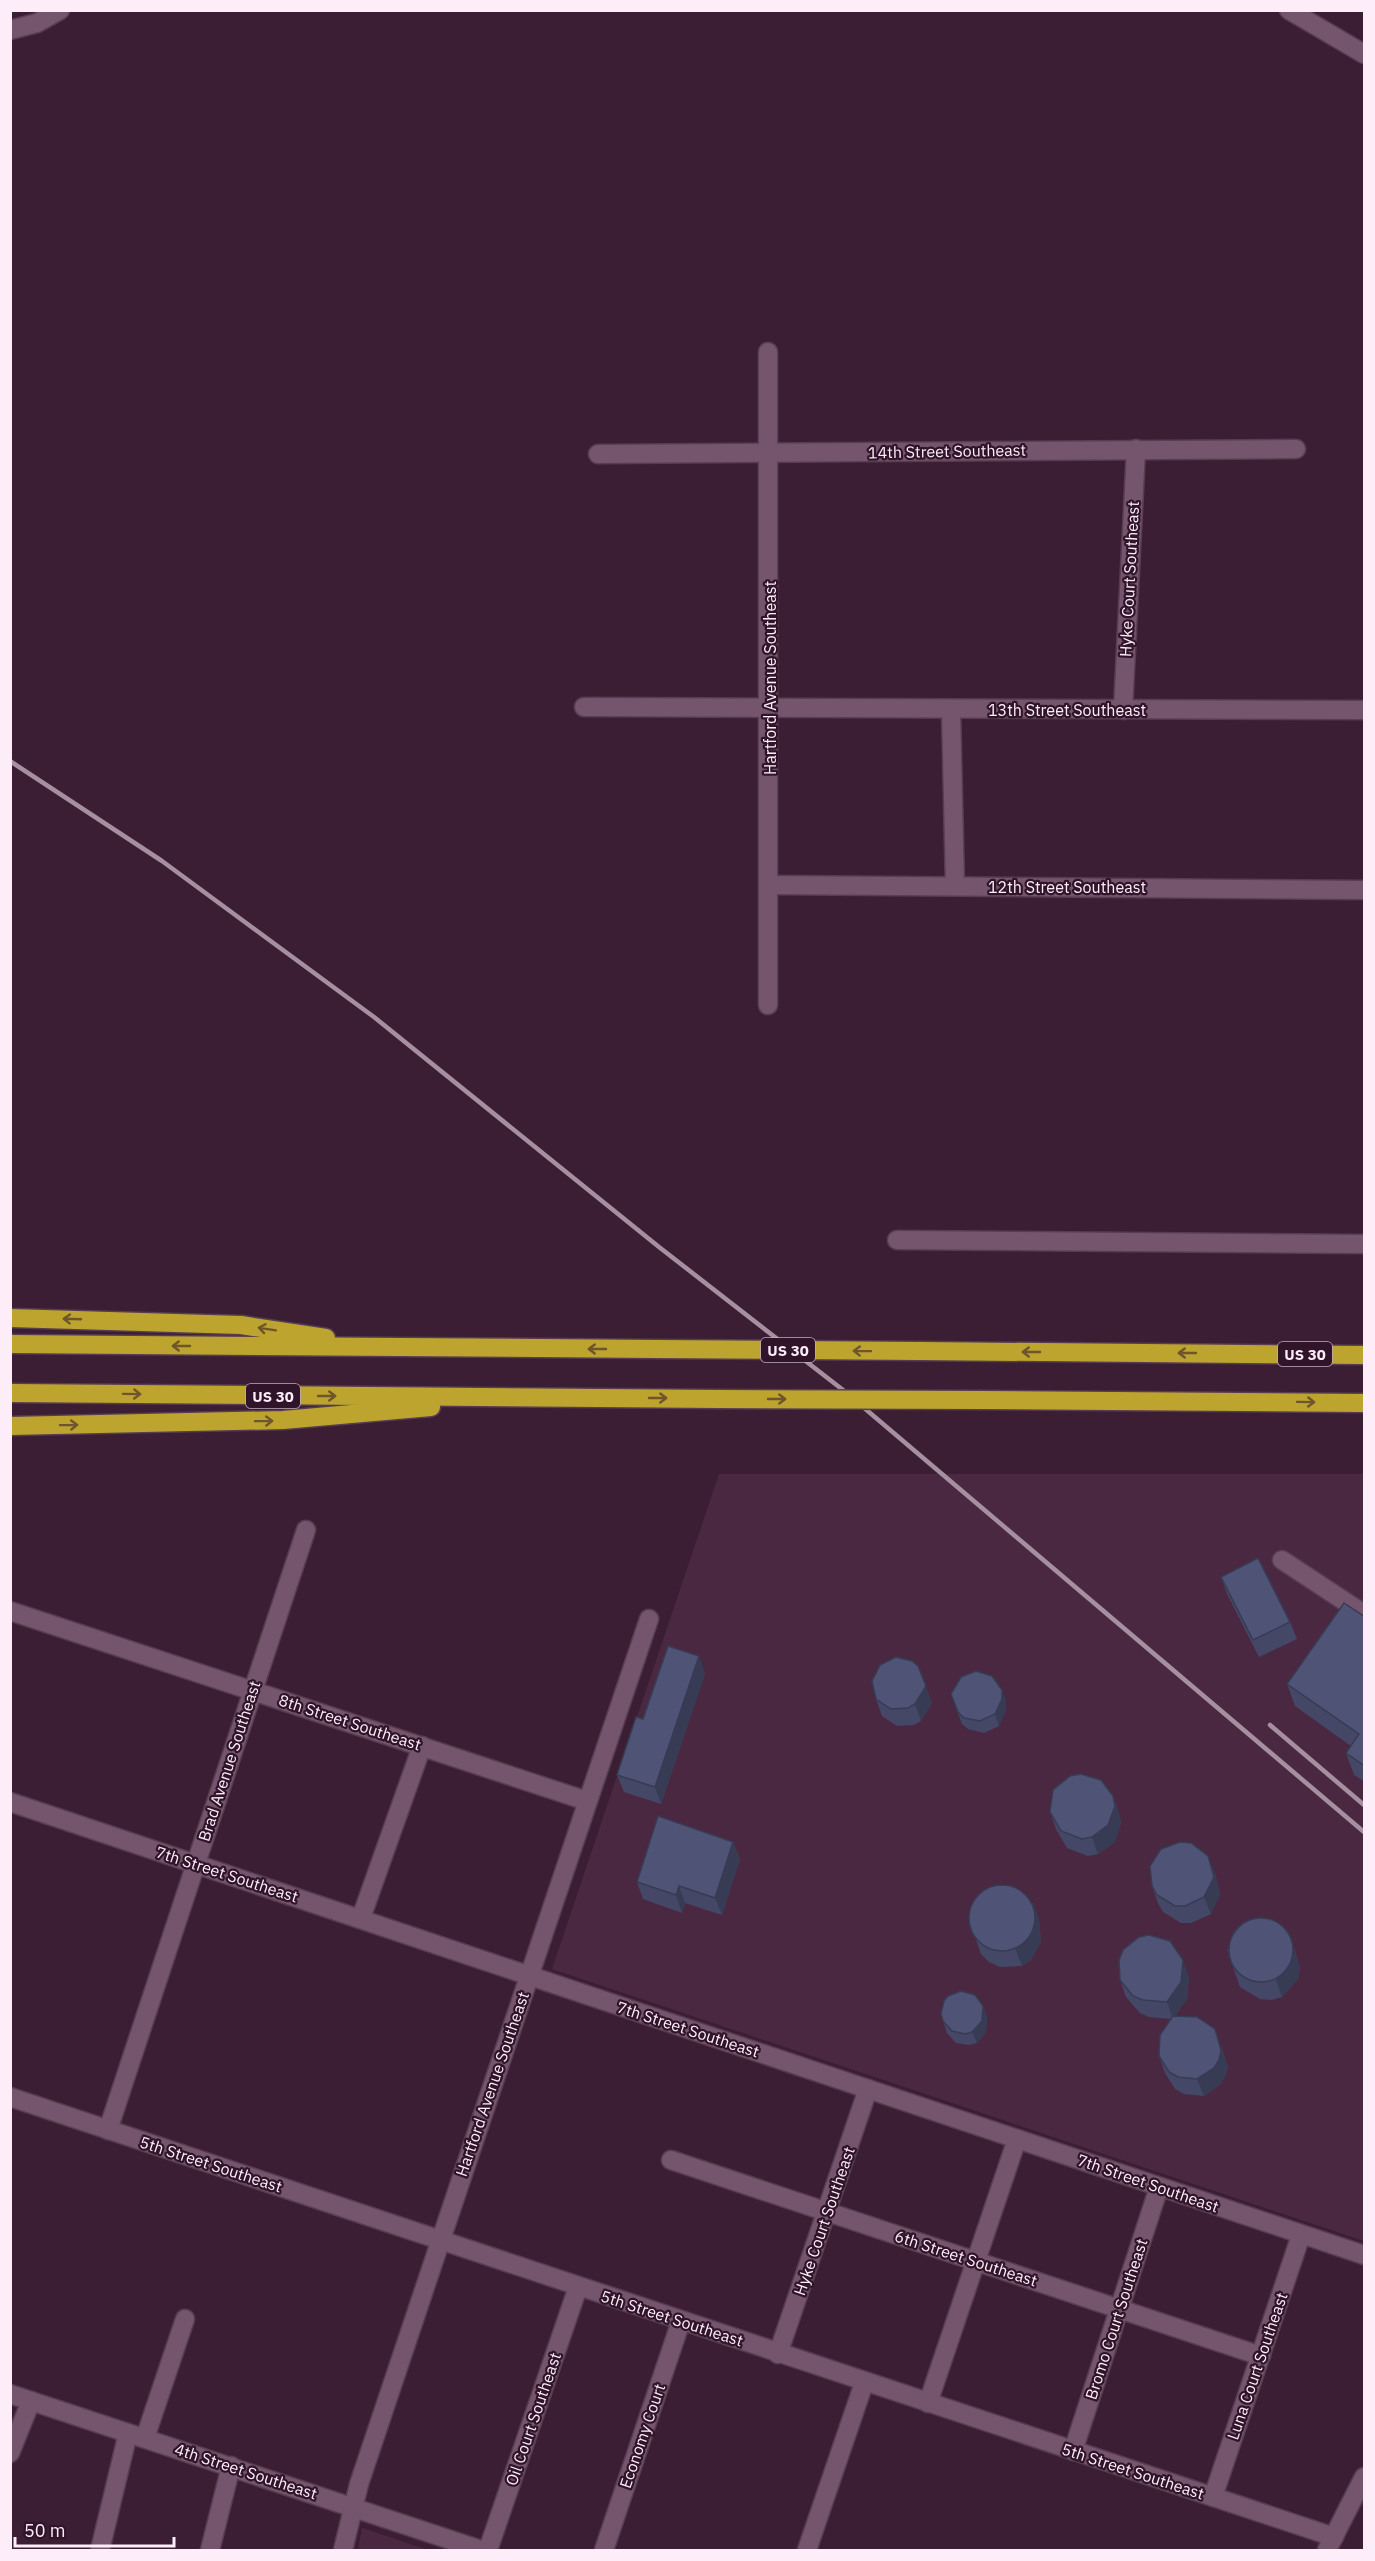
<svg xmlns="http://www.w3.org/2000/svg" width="1375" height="2561" viewBox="0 0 1375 2561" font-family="'IBM Plex Sans',sans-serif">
	<rect width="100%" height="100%" fill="#3b1e34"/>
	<g fill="#4b2842">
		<path d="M719 1474H1364V2241L552 1969Z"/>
		<path d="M362 2528 428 2550H358Z"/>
	</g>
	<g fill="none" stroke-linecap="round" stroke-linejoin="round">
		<g stroke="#563d50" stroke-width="21">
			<g id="minor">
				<path d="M1289 10 1364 54"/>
				<path d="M10 30 37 23 60 10"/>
				<path d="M598 454 1296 449"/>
				<path d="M584 707 1364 710"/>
				<path d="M951 710 955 886"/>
				<path d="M1123 710 1136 449"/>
				<path d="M769 885 1364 890"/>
				<path d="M768 1005V352"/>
				<path d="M897 1240 1364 1244"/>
				<path d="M1282 1560 1364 1614"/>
				<path d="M10 1611 587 1801"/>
				<path d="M10 1802 1364 2255"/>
				<path d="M361 1918 422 1746"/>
				<path d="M10 2097 1334 2537"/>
				<path d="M108 2130 306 1530"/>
				<path d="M671 2160 1261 2356"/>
				<path d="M778 2354 868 2089"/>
				<path d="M10 2394 481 2550"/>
				<path d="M928 2403 1017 2139"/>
				<path d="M145 2438 185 2319"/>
				<path d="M1073 2451 1159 2187"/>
				<path d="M10 2453 31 2401"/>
				<path d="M1213 2497 1301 2235"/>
				<path d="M100 2550 128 2433"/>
				<path d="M210 2550 231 2466"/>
				<path d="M343 2550 359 2484 649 1619"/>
				<path d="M488 2550 578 2287"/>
				<path d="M604 2550 681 2321"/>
				<path d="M807 2550 864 2383"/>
				<path d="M1327 2550 1364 2477"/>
			</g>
		</g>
		<g stroke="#563d50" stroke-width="21">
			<g id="highway">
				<path d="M10 1318 241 1325 326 1338"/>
				<path d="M10 1344 656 1349"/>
				<path d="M920 1351 1364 1355"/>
				<path d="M10 1393 719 1399"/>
				<path d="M981 1400 1364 1403"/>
				<path d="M10 1426 283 1420 431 1407"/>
			</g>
		</g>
		<use href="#minor" stroke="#75546d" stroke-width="18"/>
		<use href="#highway" stroke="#bda42f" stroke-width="18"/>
		<g stroke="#a690a0" stroke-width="4.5">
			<path d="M10 761 162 861 374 1017 659 1247 843 1390 1364 1832"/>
			<path d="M1270 1725 1364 1805"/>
		</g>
		<g stroke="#563d50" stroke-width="21" stroke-linecap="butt">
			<g id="highway-bridge">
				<path d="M656 1349 920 1351"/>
				<path d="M719 1399 981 1400"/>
			</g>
		</g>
		<use href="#highway-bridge" stroke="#bda42f" stroke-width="18"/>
	</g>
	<g fill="#444866">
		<path d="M1221 1577 1290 1622 1297 1639 1259 1657 1227 1594Z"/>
		<path d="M1365 1617V1782L1354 1775 1346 1753 1351 1746 1295 1706 1287 1684Z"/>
		<path d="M699 1656 705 1674 661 1804 624 1792 617 1775 643 1719Z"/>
		<path d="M951 1694 1006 1701V1710L999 1726 984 1733 968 1729 962 1724Z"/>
		<path d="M876 1699 932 1703 921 1721 914 1725 897 1726 882 1716Z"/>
		<path d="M1113 1796 1119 1813 1121 1823 1115 1842 1098 1854 1088 1856 1067 1848 1056 1829 1050 1812Z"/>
		<path d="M733 1842 740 1859 722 1915 685 1903 682 1913 643 1899 637 1882Z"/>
		<path d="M1215 1873 1220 1894 1211 1914 1191 1923H1181L1163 1912 1158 1903 1152 1886Z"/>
		<path d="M1033 1903 1039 1920 1041 1942 1031 1960 1022 1966 1000 1967 989 1962 981 1954 975 1937Z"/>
		<path d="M1294 1948 1300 1968 1298 1979 1282 1997 1272 2000 1260 1999 1240 1987 1227 1949Z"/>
		<path d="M1189 1977 1187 1999 1175 2016 1221 2046 1228 2067 1225 2077 1220 2085 1204 2096 1184 2094 1175 2089 1165 2073 1159 2056 1171 2019 1149 2017 1140 2013 1126 1997 1120 1980Z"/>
		<path d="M983 2006 987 2018 986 2032 977 2043 969 2045 956 2043 947 2033 943 2021Z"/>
	</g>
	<g fill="#373b53">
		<path d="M699 1656 705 1674 661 1804 655 1787Z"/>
		<path d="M926 1686 932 1703 921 1721 915 1704Z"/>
		<path d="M1002 1690 1006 1701V1710L999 1726 995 1714Z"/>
		<path d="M1113 1796 1119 1813 1121 1823 1115 1842 1098 1854 1092 1837Z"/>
		<path d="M733 1842 740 1859 722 1915 715 1898Z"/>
		<path d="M1208 1856 1215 1873 1220 1894 1211 1914 1204 1897Z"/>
		<path d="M679 1886 685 1903 682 1913 676 1895Z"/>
		<path d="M1033 1903 1039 1920 1041 1942 1031 1960 1022 1966 1015 1948Z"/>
		<path d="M1288 1931 1300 1968 1298 1979 1282 1997 1276 1980Z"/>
		<path d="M1183 1960 1189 1977 1187 1999 1173 2019 1167 2002Z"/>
		<path d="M983 2006 987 2018 986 2032 977 2043 972 2032Z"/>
		<path d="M1215 2029 1228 2067 1225 2077 1220 2085 1204 2096 1197 2079Z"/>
	</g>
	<g fill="#4f5477" stroke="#373b53" stroke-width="1.5">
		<path d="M1258 1558 1290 1622 1253 1640 1221 1577Z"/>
		<path d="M1344 1603 1365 1617V1766L1346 1753 1359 1734 1287 1684Z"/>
		<path d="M668 1646 699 1656 655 1787 617 1775 636 1717 643 1719Z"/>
		<path d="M896 1657 912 1661 918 1666 926 1686 915 1704 908 1708 891 1709 876 1699 872 1681 880 1665Z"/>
		<path d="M976 1671 992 1676 1002 1690V1699L995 1714 980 1721 964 1718 958 1712 951 1694 961 1677Z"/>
		<path d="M1081 1774 1101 1780 1113 1796 1115 1806 1108 1825 1092 1837 1082 1839 1061 1831 1050 1812 1053 1790 1070 1776Z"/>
		<path d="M658 1816 733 1842 715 1898 679 1886 676 1895 637 1882Z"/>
		<path d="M1180 1842 1191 1843 1208 1856 1214 1877 1204 1897 1185 1906H1175L1157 1895 1152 1886 1150 1866 1161 1849Z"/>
		<circle cx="1002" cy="1918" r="33"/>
		<circle cx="1261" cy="1950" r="32"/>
		<path d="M1149 1935 1170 1941 1183 1960 1181 1982 1167 2002 1143 2000 1133 1996 1120 1980 1119 1960 1123 1950 1139 1937Z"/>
		<path d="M961 1991 975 1995 983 2006 982 2021 972 2032 965 2034 952 2031 943 2021 941 2014 944 2001 948 1996Z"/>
		<path d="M1173 2016 1197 2017 1215 2029 1221 2050 1219 2060 1214 2068 1197 2079 1178 2077 1169 2072 1159 2056 1160 2035Z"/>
	</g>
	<defs><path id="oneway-shaft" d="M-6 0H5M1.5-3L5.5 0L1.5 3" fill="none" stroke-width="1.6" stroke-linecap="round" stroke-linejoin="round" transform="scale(1.5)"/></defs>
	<g stroke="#6f552c">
		<use href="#oneway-shaft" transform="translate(72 1319) rotate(-178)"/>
		<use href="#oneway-shaft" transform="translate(267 1329) rotate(-171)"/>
		<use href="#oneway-shaft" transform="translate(181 1346) rotate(-180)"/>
		<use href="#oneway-shaft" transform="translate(597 1349) rotate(-180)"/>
		<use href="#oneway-shaft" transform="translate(862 1351) rotate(-179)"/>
		<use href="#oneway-shaft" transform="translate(1031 1352) rotate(-180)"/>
		<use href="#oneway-shaft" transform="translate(1187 1353) rotate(-180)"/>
		<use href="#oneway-shaft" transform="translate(132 1394) rotate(1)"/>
		<use href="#oneway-shaft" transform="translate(327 1396)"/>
		<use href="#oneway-shaft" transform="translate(658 1398)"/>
		<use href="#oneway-shaft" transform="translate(777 1399)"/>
		<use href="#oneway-shaft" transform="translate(1306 1402) rotate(1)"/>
		<use href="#oneway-shaft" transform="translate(264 1421) rotate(-1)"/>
		<use href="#oneway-shaft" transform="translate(69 1425) rotate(-1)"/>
	</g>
	<g text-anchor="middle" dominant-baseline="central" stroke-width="4.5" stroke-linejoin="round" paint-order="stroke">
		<g fill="#30142a" stroke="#c0acba" stroke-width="1.5">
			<rect x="761" y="1338" width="54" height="24" rx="4.5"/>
			<rect x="1278" y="1342" width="54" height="24" rx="4.5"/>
			<rect x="246" y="1384" width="54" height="24" rx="4.5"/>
		</g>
		<g font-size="15" font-weight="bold" fill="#fdedf8">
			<text x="788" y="1350">US 30</text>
			<text x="1305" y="1354">US 30</text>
			<text x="273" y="1396">US 30</text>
		</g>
		<g font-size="16" fill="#fdedf8" stroke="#30142a">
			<text transform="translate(947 451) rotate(-1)">14th Street Southeast</text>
			<text transform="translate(1129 579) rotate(-87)">Hyke Court Southeast</text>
			<text transform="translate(770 678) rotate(-90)">Hartford Avenue Southeast</text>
			<text x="1067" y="710">13th Street Southeast</text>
			<text x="1067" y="887">12th Street Southeast</text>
			<text transform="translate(350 1722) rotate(18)">8th Street Southeast</text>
			<text transform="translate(229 1761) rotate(-72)">Brad Avenue Southeast</text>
			<text transform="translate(227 1874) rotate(18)">7th Street Southeast</text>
			<text transform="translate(688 2029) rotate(18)">7th Street Southeast</text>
			<text transform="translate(492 2084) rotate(-71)">Hartford Avenue Southeast</text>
			<text transform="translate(211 2164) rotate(18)">5th Street Southeast</text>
			<text transform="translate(1148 2183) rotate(19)">7th Street Southeast</text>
			<text transform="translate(824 2221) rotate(-71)">Hyke Court Southeast</text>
			<text transform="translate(966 2258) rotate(18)">6th Street Southeast</text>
			<text transform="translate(672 2318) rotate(18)">5th Street Southeast</text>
			<text transform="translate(1116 2319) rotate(-72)">Bromo Court Southeast</text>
			<text transform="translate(1257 2366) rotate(-71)">Luna Court Southeast</text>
			<text transform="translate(533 2419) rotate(-71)">Oil Court Southeast</text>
			<text transform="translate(642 2436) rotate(-71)">Economy Court</text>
			<text transform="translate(246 2471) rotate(18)">4th Street Southeast</text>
			<text transform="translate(1133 2471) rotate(18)">5th Street Southeast</text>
		</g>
	</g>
	<rect width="1375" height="2561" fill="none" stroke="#fdedf8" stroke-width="24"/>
	<path d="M15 2537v9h159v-9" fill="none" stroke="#fdedf8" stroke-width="3"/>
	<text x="24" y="2537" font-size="18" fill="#fdedf8" stroke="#30142a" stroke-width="4.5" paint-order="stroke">50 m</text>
</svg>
